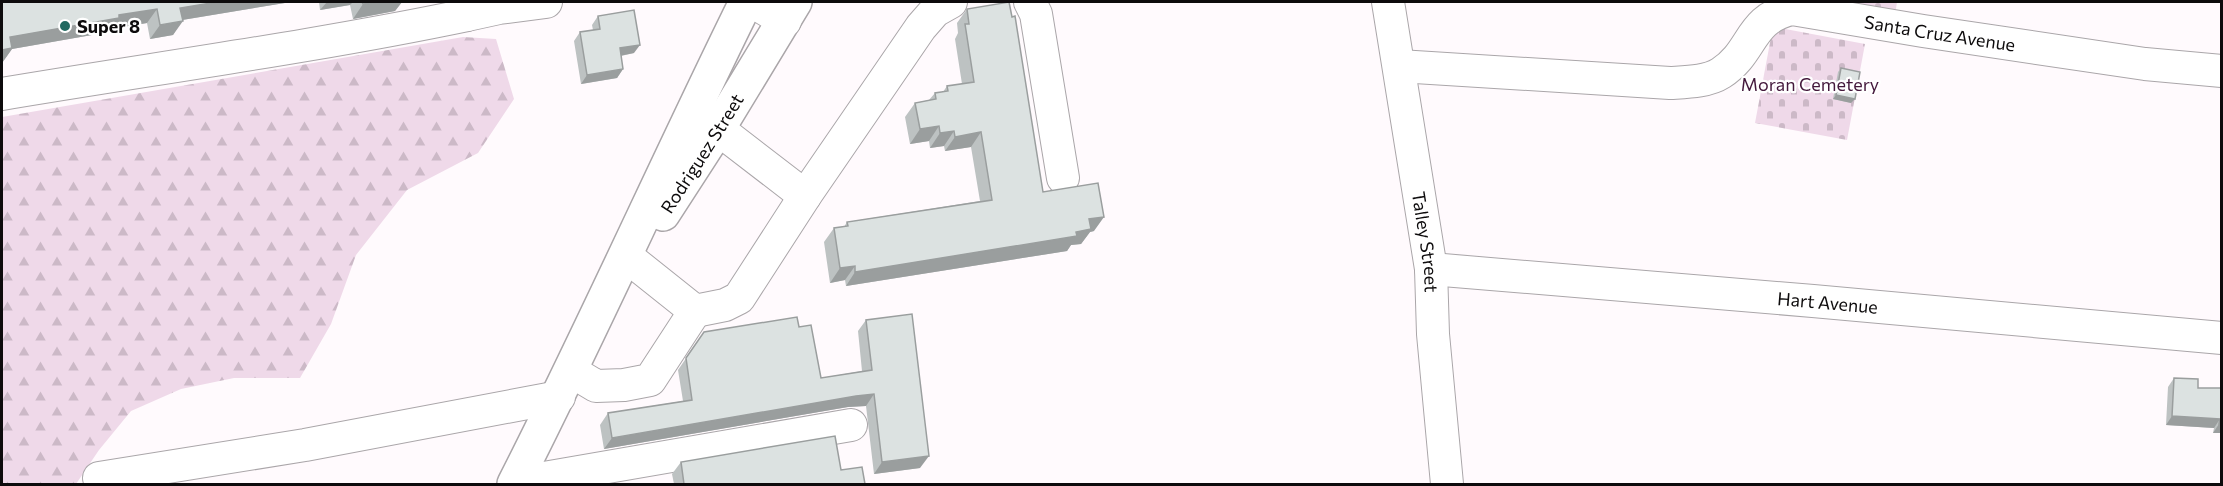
<svg xmlns="http://www.w3.org/2000/svg" width="2223" height="486" viewBox="0 0 2223 486" font-family="Commissioner,sans-serif">
	<defs>
		<pattern id="forest-firs" width="22" height="20" patternUnits="userSpaceOnUse" patternTransform="scale(1.5)"><rect width="22" height="20" fill="#efd9e9"/><path d="M5 1l3.5 6h-7zM16 11l3.5 6h-7z" fill="#ccb9c7"/></pattern>
		<pattern id="cemetery-stones" width="16" height="16" patternUnits="userSpaceOnUse" patternTransform="scale(1.5)"><rect width="16" height="16" fill="#efd9e9"/><path d="M2 7V4a2 2 0 0 1 4 0v3zM10 15v-3a2 2 0 0 1 4 0v3z" fill="#ccb9c7"/></pattern>
	</defs>
	<rect width="100%" height="100%" fill="#fffafd"/>
	<path fill="url(#forest-firs)" d="M463 37 496 39 514 99 478 153 407 190 356 255 331 324 300 378H234L181 389 131 411 99 450 76 484H2V117Z"/>
	<g fill="url(#cemetery-stones)">
		<path d="M1805 2H1897L1895 15Z"/>
		<path d="M1780 28 1865 44 1847 140 1755 123 1772 32Z"/>
	</g>
	<g fill="none" stroke-linecap="round" stroke-linejoin="round">
		<g stroke="#aaa6a9" stroke-width="34">
			<g id="minor">
				<path d="M465 2 467 15 499 8 546 2"/>
				<path d="M753 2 785 21"/>
				<path d="M1030 2 1036 14 1063 178"/>
				<path id="s1" d="M1388 2 1431 269 1433 334 1447 484"/>
				<path id="s2" d="M1399 66 1670 83C1686 82 1707 82 1721 73 1754 52 1748 19 1792 9L1923 31 2145 64 2222 71"/>
				<path d="M2 94C157 68 313 47 467 15"/>
				<path d="M695 114 718 129 805 196 921 27 935 11 951 2"/>
				<path d="M626 256 695 311 725 305 739 298 805 196"/>
				<path id="s3" d="M1431 269 1813 301 2222 338"/>
				<path d="M571 371 596 386 624 385 650 380 695 311"/>
				<path d="M99 478 305 445 559 397"/>
				<path d="M515 483 851 425"/>
			</g>
		</g>
		<g stroke="#aaa6a9" stroke-width="36">
			<g id="major">
				<path id="s4" d="M663 214 718 129 795 2"/>
				<path d="M514 484C595 325 667 162 746 2"/>
			</g>
		</g>
		<use href="#minor" stroke="#fff" stroke-width="32"/>
		<use href="#major" stroke="#fff" stroke-width="33"/>
	</g>
	<g fill="#bdc2c2">
		<path d="M2 2H291L182 20 173 35 150 39 147 23 111 29 109 32 12 49 2 63Z"/>
		<path d="M319 2H402L395 11 353 19 350 5 320 10Z"/>
		<path d="M967 9 1043 192 1094 231 1090 232 1081 244 1071 245 1067 251 846 286 845 280 830 283 824 242 834 228 844 227 847 222 980 201 971 147 945 151 944 146 930 148 929 141 910 144 905 117 915 103 929 100 935 93 943 92 947 86 962 84 955 39 958 33 957 23Z"/>
		<path d="M598 16 634 53 621 56 623 69 617 78 581 84 574 41 580 32 593 30 592 25Z"/>
		<path d="M1841 68 1851 103 1833 99 1838 72Z"/>
		<path d="M866 320 920 468 874 474 866 406 848 407 604 449 600 425 608 413 683 401 678 370 704 332 799 327 821 378 862 371 858 331Z"/>
		<path d="M2174 378 2198 388H2222V433H2213L2214 428 2166 425 2168 387Z"/>
		<path d="M681 462 841 470 865 484H674L672 474Z"/>
	</g>
	<g fill="#9a9e9e">
		<path d="M217 2H291L170 22 180 8Z"/>
		<path d="M327 2H353L350 5 320 10Z"/>
		<path d="M378 2H402L395 11 353 19 363 4Z"/>
		<path d="M157 9 147 23 111 29 109 32 12 49 2 63V48L10 37 119 15Z"/>
		<path d="M183 21 173 35 150 39 160 25Z"/>
		<path d="M640 45 634 53 614 57 620 48Z"/>
		<path d="M623 69 617 78 581 84 587 75Z"/>
		<path d="M1836 95 1855 99 1851 103 1833 99Z"/>
		<path d="M939 126 929 141 910 144 920 129Z"/>
		<path d="M954 131 944 146 930 148 940 133Z"/>
		<path d="M981 132 971 147 945 151 955 137Z"/>
		<path d="M1104 217 1094 231 1090 232 1081 244 1071 245 1067 251 846 286 855 272 1076 232 1089 219Z"/>
		<path d="M855 266 845 280 830 283 840 268Z"/>
		<path d="M874 394 866 406 848 407 604 449 612 438 856 396Z"/>
		<path d="M2172 416 2220 419 2214 428 2166 425Z"/>
		<path d="M2219 424H2222V433H2213Z"/>
		<path d="M929 456 920 468 874 474 882 462Z"/>
	</g>
	<g fill="#dce2e1" stroke="#9a9e9e" stroke-width="1.5">
		<path d="M2 2H217L180 8 183 21 160 25 157 9 119 15V18L10 37 12 48 2 50Z"/>
		<path d="M362 2H378L363 4Z"/>
		<path d="M1009 2 1012 17 1015 16 1043 192 1098 183 1104 217 1089 219 1091 229 1076 232 1077 236 855 272V266L840 268 834 228 848 226 847 222 992 200 981 132 955 137 954 131 940 133 939 126 920 129 915 103 936 99 935 93 948 91 947 86 974 82 965 24H969L967 9Z"/>
		<path d="M634 10 640 45 620 48 623 69 587 75 580 32 600 29 598 16Z"/>
		<path d="M1841 68 1860 72 1855 99 1836 95Z"/>
		<path d="M912 314 929 456 882 462 874 394 856 396 612 438 608 413 692 400 686 358 704 332 797 317 799 327 811 325 821 378 872 370 866 320Z"/>
		<path d="M2174 378 2198 379V388H2222V424H2219L2220 419 2172 416Z"/>
		<path d="M835 436 841 470 862 467 865 484H684L681 462Z"/>
	</g>
	<circle fill="#216960" stroke="#fff" stroke-width="2" cx="65" cy="26" r="6"/>
	<g text-anchor="middle" dominant-baseline="central" stroke-width="4.5" stroke-linejoin="round" paint-order="stroke">
		<g font-size="18" font-weight="bold" fill="#0d0b0c" stroke="#fff" text-anchor="start">
			<text x="77" y="26">Super 8</text>
		</g>
		<g font-size="18" fill="#0d0b0c" stroke="#fff">
			<text stroke="none"><textPath href="#s2" startOffset="572">Santa Cruz Avenue</textPath></text>
			<text stroke="none"><textPath href="#s4" startOffset="72">Rodriguez Street</textPath></text>
			<text stroke="none"><textPath href="#s1" startOffset="243">Talley Street</textPath></text>
			<text stroke="none"><textPath href="#s3" startOffset="398">Hart Avenue</textPath></text>
		</g>
		<g font-size="18" fill="#43183b" stroke="#fff">
			<text x="1810" y="84">Moran Cemetery</text>
		</g>
	</g>
	<rect width="2223" height="486" fill="none" stroke="#0d0b0c" stroke-width="6"/>
</svg>
